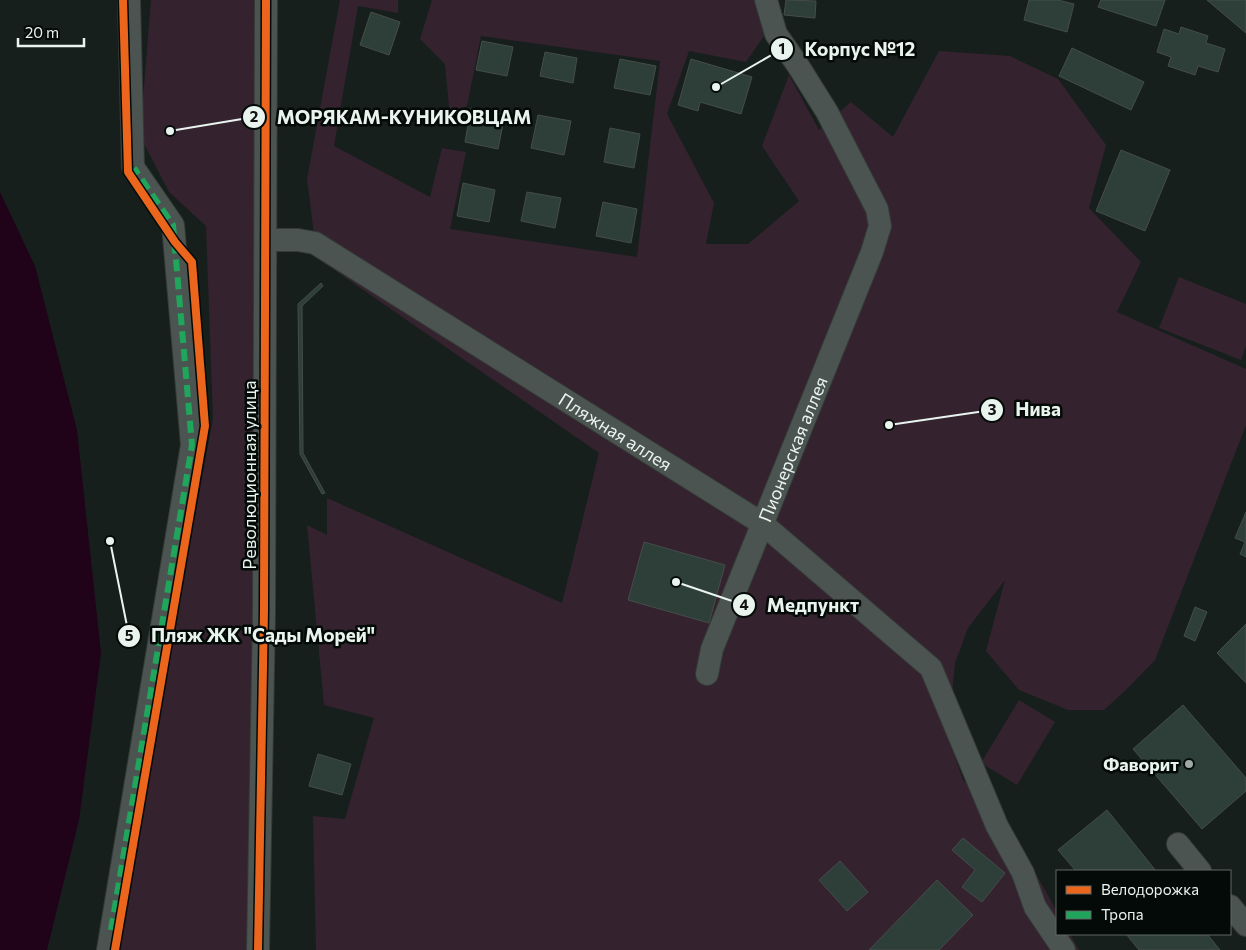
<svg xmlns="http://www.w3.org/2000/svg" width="1246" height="950" viewBox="0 0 1246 950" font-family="Commissioner,sans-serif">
	<rect width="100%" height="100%" fill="#161f1b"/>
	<g fill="#35222f">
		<path d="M151 0H256L259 491 249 950H115L121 914 213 419 206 226 169 192 140 136Z"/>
		<path d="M340 0H398V13L358 6 334 146 430 197 442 148 466 152 450 229 637 257 660 61 481 36 467 106 450 118 445 64 420 39 432 0H754L766 33 746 62 689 51 667 114 714 203 706 244H748L799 201 762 146 789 75 819 130 851 102 893 137 939 51 1010 56 1058 79 1106 145 1089 208 1141 262 1117 312 1246 369V425L1155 660 1127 689 1104 710H1068L1019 690 986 651 1005 580 968 628 955 663 948 737 963 780 1002 812 1057 912V934H1070L1079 950H316L313 816 345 819 374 718 324 705 307 525 327 535V498L562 603 599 453 317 258 307 179Z"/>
		<path d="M1179 277 1246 304V346L1241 360 1159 328Z"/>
		<path d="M1019 700 1055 722 1017 785 981 763Z"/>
	</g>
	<path fill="#200318" d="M0 192 35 266 77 430 101 653 79 820 47 950H0Z"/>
	<g fill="#2e3e38" stroke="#454d49">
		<path d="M786 0 816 1 815 18 784 15Z"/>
		<path d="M1029 0H1058L1074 4 1067 32 1024 20Z"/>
		<path d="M1101 0H1165L1156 26 1098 7Z"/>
		<path d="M1207 0H1246V33Z"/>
		<path d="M371 12 400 22 389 55 360 45Z"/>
		<path d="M1181 27 1208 36 1206 43 1225 49 1218 72 1198 66 1195 75 1168 66 1171 57 1157 52 1164 29 1179 34Z"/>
		<path d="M482 41 513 47 507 76 476 70Z"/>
		<path d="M1072 48 1144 82 1131 110 1059 76Z"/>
		<path d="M545 52 577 58 573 83 540 76Z"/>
		<path d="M620 59 656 66 650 95 614 88Z"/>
		<path d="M691 59 752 77 741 114 700 102 698 111 678 105Z"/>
		<path d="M471 108 505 114 498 149 465 142Z"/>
		<path d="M538 115 571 121 564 155 531 148Z"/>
		<path d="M610 128 640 134 634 168 604 162Z"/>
		<path d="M1121 150 1170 170 1145 231 1096 211Z"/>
		<path d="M463 183 495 190 489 222 457 216Z"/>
		<path d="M527 192 561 198 555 228 521 221Z"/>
		<path d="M603 202 637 209 631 243 596 236Z"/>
		<path d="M321 283 323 286 302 306 303 453 325 493 322 494 300 454 298 304Z"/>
		<path d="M1246 512V557L1240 554 1245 542 1235 538Z"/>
		<path d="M644 542 725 565 709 623 628 600Z"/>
		<path d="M1195 607 1207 612 1195 641 1184 636Z"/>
		<path d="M1246 624V683L1217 653Z"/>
		<path d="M1183 705 1246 778V791L1202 829 1133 749Z"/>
		<path d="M318 754 351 764 342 795 309 786Z"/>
		<path d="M1107 810 1156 871H1076L1058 850Z"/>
		<path d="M963 838 1005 873 982 902 962 887 975 870 952 850Z"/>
		<path d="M840 861 868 892 847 911 819 880Z"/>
		<path d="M937 880 973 915 939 950H869Z"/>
		<path d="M1126 934H1207L1220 950H1139Z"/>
	</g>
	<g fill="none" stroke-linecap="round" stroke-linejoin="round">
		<g stroke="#343b37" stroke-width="24">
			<g id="minor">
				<path id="s1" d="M275 240H298L315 243 763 524 931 668 997 826 1023 873 1035 907 1064 950"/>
				<path id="s2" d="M707 674 712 649 872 252 880 226 877 209 827 112 797 64 776 34 766 0"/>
				<path d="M1178 844 1200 871"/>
				<path d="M1230 906 1246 925"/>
				<path d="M108 950 192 445 173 225 133 167 129 0"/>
				<path d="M258 950 264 611 266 0"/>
			</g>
		</g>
		<use href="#minor" stroke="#4c5451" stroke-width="22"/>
		<path stroke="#20a55d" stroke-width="6" stroke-dasharray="12 6" stroke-linecap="butt" d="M111 930 192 445 173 225 134 168"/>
		<g stroke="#040a07" stroke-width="11">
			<g id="cycleway">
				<path d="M115 950 205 426 192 262 175 242 128 172 123 0"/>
				<path d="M258 950 264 611 266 0"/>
			</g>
		</g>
		<use href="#cycleway" stroke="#eb651d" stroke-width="8"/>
	</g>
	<circle fill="#9fa9a5" stroke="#040a07" stroke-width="2" cx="1189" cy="764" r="5"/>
	<g text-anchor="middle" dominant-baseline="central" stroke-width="5" stroke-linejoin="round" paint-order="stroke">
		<g font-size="18" fill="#e9f4ef" stroke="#040a07">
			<text stroke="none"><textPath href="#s1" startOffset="395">Пляжная аллея</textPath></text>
			<text stroke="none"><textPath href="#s2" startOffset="241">Пионерская аллея</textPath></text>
			<text transform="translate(249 475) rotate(-90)">Революционная улица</text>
		</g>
		<g font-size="18" font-weight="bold" fill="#e9f4ef" stroke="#040a07" text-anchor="end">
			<text x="1179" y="764">Фаворит</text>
		</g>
	</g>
	<path fill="none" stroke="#e9f4ef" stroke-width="2" d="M716 87L782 49M170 131L254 117M889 425L992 410M676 582L744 605M110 541L129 636"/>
	<g fill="#e9f4ef" stroke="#040a07" stroke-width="2">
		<circle cx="716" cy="87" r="5"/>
		<circle cx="170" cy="131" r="5"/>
		<circle cx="889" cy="425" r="5"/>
		<circle cx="676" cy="582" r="5"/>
		<circle cx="110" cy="541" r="5"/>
		<circle cx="782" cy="49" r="12"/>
		<circle cx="254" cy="117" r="12"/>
		<circle cx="992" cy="410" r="12"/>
		<circle cx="744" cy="605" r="12"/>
		<circle cx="129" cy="636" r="12"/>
	</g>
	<g font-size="15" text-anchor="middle" font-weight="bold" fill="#111">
		<text x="782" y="54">1</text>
		<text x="254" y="122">2</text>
		<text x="992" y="415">3</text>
		<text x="744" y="610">4</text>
		<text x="129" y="641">5</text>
	</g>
	<g font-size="19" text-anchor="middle" font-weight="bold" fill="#e9f4ef" stroke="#040a07" stroke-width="5" stroke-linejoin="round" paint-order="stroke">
		<text x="860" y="56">Корпус №12</text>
		<text x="404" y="124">МОРЯКАМ-КУНИКОВЦАМ</text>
		<text x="1038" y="416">Нива</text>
		<text x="813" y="612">Медпункт</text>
		<text x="263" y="642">Пляж ЖК "Сады Морей"</text>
	</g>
	<rect x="1056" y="870" width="175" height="65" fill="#040a07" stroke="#606864"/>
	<rect x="1066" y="886" width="25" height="8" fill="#eb651d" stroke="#606864"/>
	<text x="1101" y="895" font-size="15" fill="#e9f4ef">Велодорожка</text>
	<rect x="1066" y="911" width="25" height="8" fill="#20a55d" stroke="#606864"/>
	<text x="1101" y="920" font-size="15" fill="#e9f4ef">Тропа</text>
	<path d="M18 38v8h66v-8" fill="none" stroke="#e9f4ef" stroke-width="2.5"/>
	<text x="25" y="38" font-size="15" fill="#e9f4ef" stroke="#040a07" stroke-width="4" paint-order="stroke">20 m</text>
</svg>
